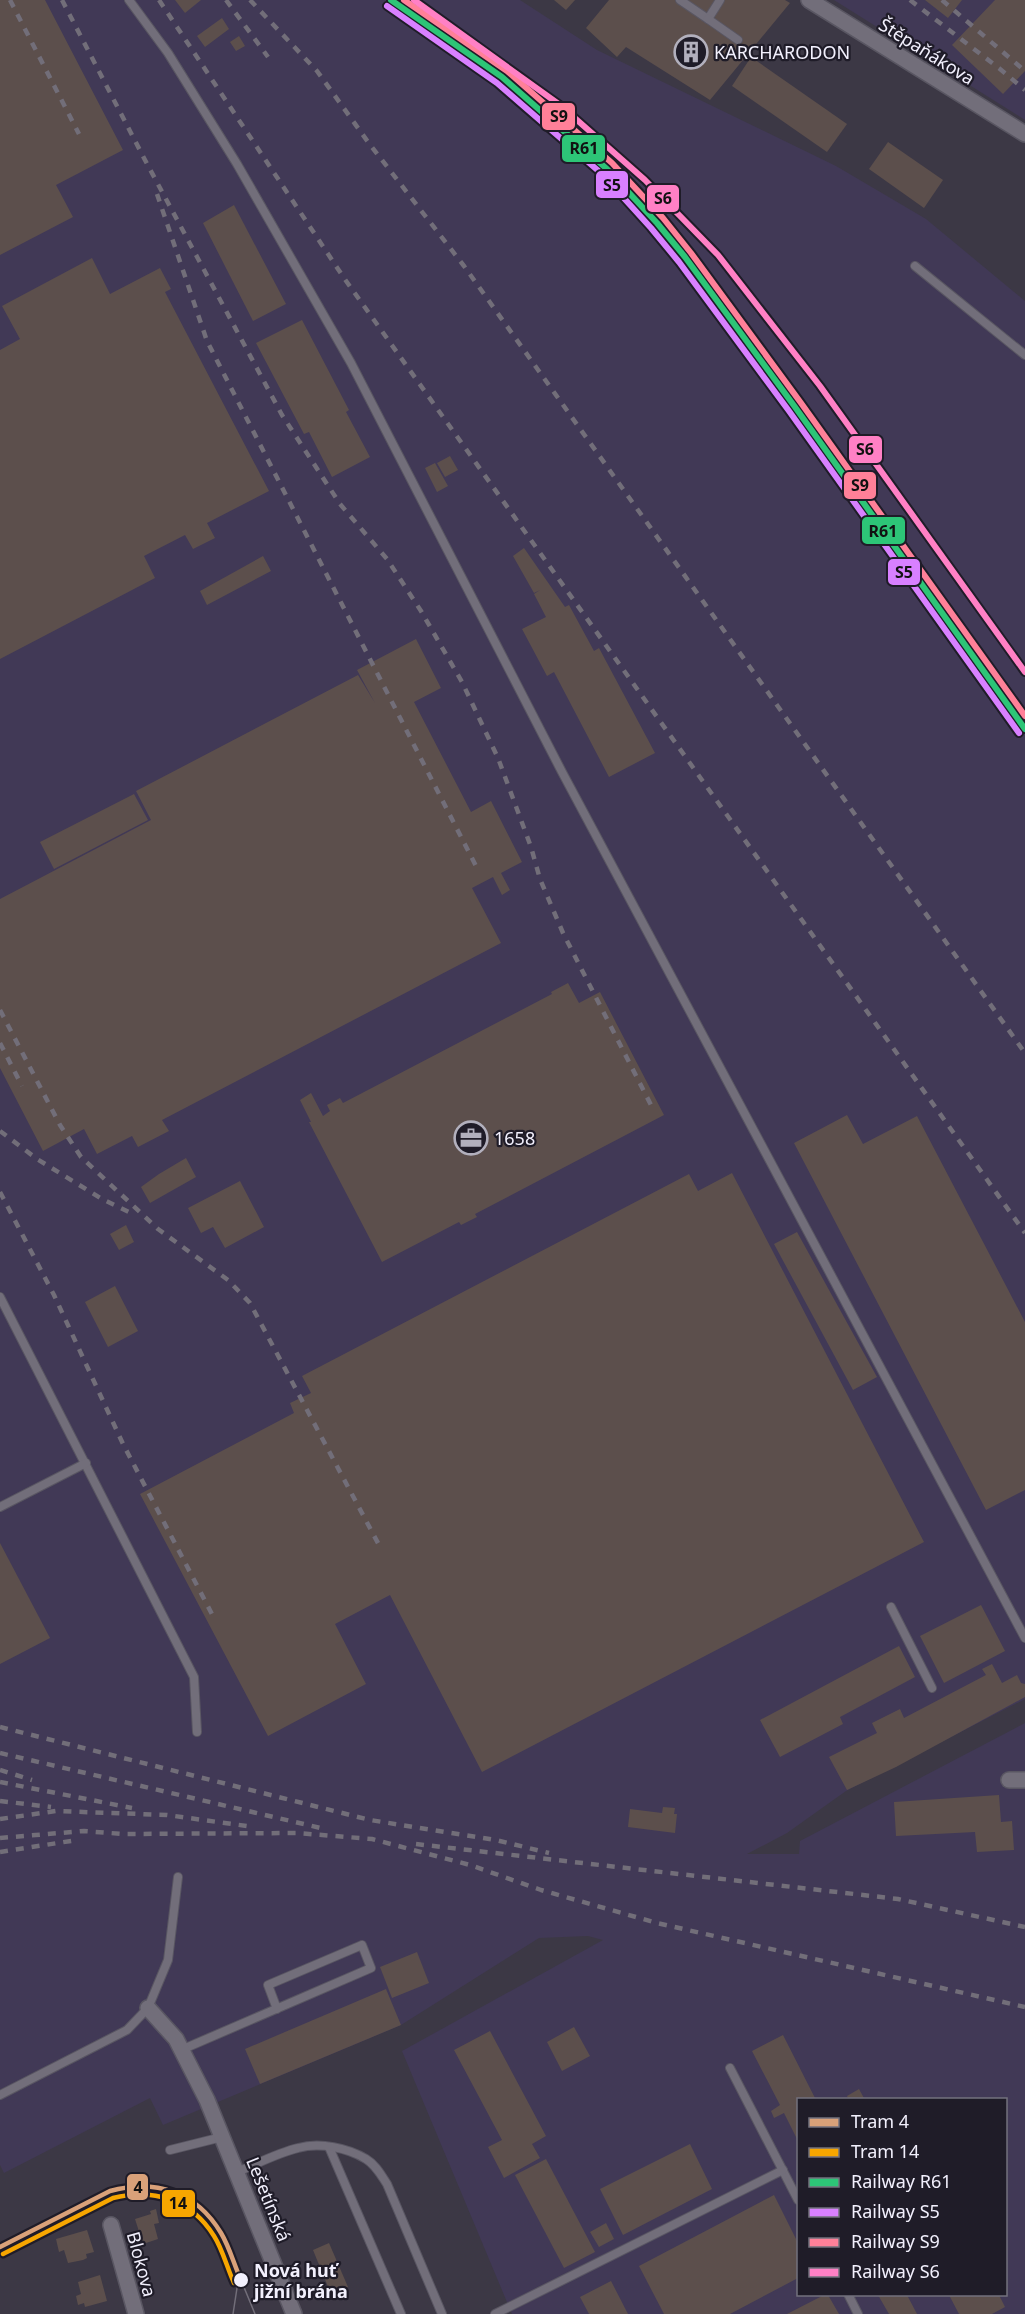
<svg xmlns="http://www.w3.org/2000/svg" width="1025" height="2314" viewBox="0 0 1025 2314" font-family="'Noto Sans',sans-serif">
	<rect width="100%" height="100%" fill="#3c3845"/>
	<g fill="#413956" fill-rule="evenodd">
		<path d="M0 0H520L597 50 836 166 926 219 1025 301V1699L846 1791 787 1833 747 1854H799L800 1841 1025 1723V2314H512L402 2051 603 1940 588 1936 539 1938 401 2025 163 2125 150 2098 4 2173 0 2165ZM798 2100H1006V2294H798Z"/>
		<path d="M834 0H1025V120Z"/>
	</g>
	<g fill="#5c4f4c">
		<path d="M0 0H45L123 150 56 185 73 217 0 255Z"/>
		<path d="M175 0H201L185 13Z"/>
		<path d="M554 0H575L566 10Z"/>
		<path d="M609 0H785L790 3 710 100 626 47 617 57 586 28Z"/>
		<path d="M925 0H962L948 18Z"/>
		<path d="M995 0H1025V71L1003 94 952 45Z"/>
		<path d="M222 18 229 29 205 47 197 36Z"/>
		<path d="M239 36 245 46 236 51 230 42Z"/>
		<path d="M751 57 847 124 827 152 732 86Z"/>
		<path d="M888 142 943 180 924 208 869 169Z"/>
		<path d="M234 205 286 304 253 321 203 223Z"/>
		<path d="M92 258 110 294 160 268 171 289 165 292 269 491 207 523 215 538 193 549 185 535 144 556 155 578 0 659V350L20 339 2 306Z"/>
		<path d="M302 320 349 410 346 412 370 457 332 477 309 432 304 434 256 343Z"/>
		<path d="M450 456 458 470 445 477 437 463Z"/>
		<path d="M435 463 448 486 437 492 425 468Z"/>
		<path d="M524 548 565 607 569 605 594 651 599 648 655 753 609 777 554 672 547 676 522 629 546 617 534 594 540 590 534 593 513 556Z"/>
		<path d="M263 556 271 571 207 605 200 591Z"/>
		<path d="M416 639 441 688 414 702 471 812 491 801 522 862 501 873 510 890 502 895 493 877 472 888 501 943 162 1120 169 1131 138 1147 132 1136 97 1154 84 1129 43 1151 0 1068V899L151 820 136 791 358 675 375 703 357 670Z"/>
		<path d="M134 794 148 820 54 869 40 842Z"/>
		<path d="M568 983 579 1003 600 992 664 1115 475 1214 477 1217 461 1225 459 1222 382 1262 309 1122H311L300 1100 311 1093 323 1116 330 1111 327 1105 340 1098 343 1103 552 994 551 992Z"/>
		<path d="M847 1115 863 1144 917 1116 1025 1322V1490L986 1510 794 1143Z"/>
		<path d="M186 1158 196 1177 150 1203 141 1187 159 1174Z"/>
		<path d="M732 1173 924 1542 482 1772 390 1595 335 1624 366 1684 268 1736 140 1494 294 1413 290 1403 311 1393 302 1376 689 1174 698 1191Z"/>
		<path d="M240 1181 264 1227 225 1248 213 1227 201 1233 188 1208Z"/>
		<path d="M126 1225 134 1242 119 1250 110 1234Z"/>
		<path d="M797 1232 877 1377 853 1390 774 1244Z"/>
		<path d="M115 1286 138 1331 108 1347 85 1302Z"/>
		<path d="M0 1543 50 1638 0 1664Z"/>
		<path d="M981 1605 1005 1651 944 1683 920 1636Z"/>
		<path d="M899 1646 915 1677 840 1717 843 1724 780 1757 760 1720Z"/>
		<path d="M992 1664 1002 1683 1017 1675 1021 1683 1025 1684V1697L896 1767 847 1790 829 1757 877 1733 872 1723 900 1709 904 1718 986 1675 982 1669Z"/>
		<path d="M999 1795 1001 1822 1012 1821 1014 1850 977 1852 975 1832 896 1836 894 1802Z"/>
		<path d="M663 1807 675 1808 674 1814H677L675 1833 628 1827 630 1809 662 1813Z"/>
		<path d="M417 1952 429 1983 392 1998 380 1967Z"/>
		<path d="M386 1989 401 2025 260 2084 245 2049Z"/>
		<path d="M574 2027 590 2056 562 2071 547 2042Z"/>
		<path d="M490 2031 546 2136 532 2144 540 2158 504 2178 488 2147 502 2140 454 2050Z"/>
		<path d="M783 2035 816 2100H798V2141L784 2113 774 2118 771 2111 780 2105 752 2051Z"/>
		<path d="M859 2089 865 2100H849L847 2096Z"/>
		<path d="M690 2144 712 2189 623 2235 600 2189Z"/>
		<path d="M546 2159 595 2252 564 2268 515 2175Z"/>
		<path d="M774 2195 798 2243V2278L730 2314H664L639 2266Z"/>
		<path d="M156 2209 159 2223 154 2224 158 2239 143 2244 135 2219 151 2214 150 2211Z"/>
		<path d="M606 2223 614 2239 599 2247 590 2232Z"/>
		<path d="M87 2230 94 2252 86 2254 87 2258 83 2260 68 2263 64 2250 59 2252 56 2239Z"/>
		<path d="M329 2243 348 2287 331 2294 313 2250Z"/>
		<path d="M100 2275 107 2301 85 2307 84 2303 78 2305 76 2296 81 2294 78 2282Z"/>
		<path d="M611 2281 628 2314H589L580 2297Z"/>
		<path d="M824 2295H828L839 2314H787Z"/>
		<path d="M878 2295H907L917 2314H889Z"/>
		<path d="M949 2295H999L1005 2307 992 2314H959Z"/>
	</g>
	<g fill="none" stroke-linecap="round" stroke-linejoin="round">
		<g stroke="#595662" stroke-width="10">
			<g id="service">
				<path d="M129 0 168 53 237 164 351 363 562 772 1025 1638"/>
				<path d="M680 0 708 19 720 0"/>
				<path d="M708 19 738 40"/>
				<path d="M915 266 1025 355"/>
				<path d="M0 1297 194 1677 197 1732"/>
				<path d="M0 1507 86 1463"/>
				<path d="M891 1607 932 1688"/>
				<path d="M181 2050 371 1968 362 1945 268 1985 277 2009"/>
				<path d="M730 2068 798 2200"/>
				<path d="M0 2095 127 2030 148 2008 168 1960 178 1877"/>
				<path d="M329 2147 401 2314"/>
				<path d="M170 2150 222 2137"/>
				<path d="M237 2172C257 2164 277 2153 298 2148 320 2142 348 2148 366 2159 376 2165 381 2175 387 2184L442 2314"/>
				<path d="M848 2294 858 2314"/>
				<path d="M495 2314 783 2170"/>
			</g>
		</g>
		<g stroke="#595662" stroke-width="18">
			<g id="minor">
				<path d="M809 0 1025 134"/>
				<path d="M1009 1780H1025"/>
				<path d="M148 2008 176 2039 207 2100 294 2314"/>
				<path d="M111 2225 136 2314"/>
			</g>
		</g>
		<use href="#service" stroke="#726e7a" stroke-width="8"/>
		<use href="#minor" stroke="#726e7a" stroke-width="15"/>
		<g stroke="#726e79" stroke-width="1.5">
			<path d="M233 2261 237 2288 233 2314"/>
			<path d="M241 2280 255 2314"/>
		</g>
		<g stroke="#726e79" stroke-width="4.5" stroke-dasharray="8 8" stroke-linecap="butt">
			<path d="M10 0 79 134"/>
			<path d="M62 0 145 160 282 415 340 504 387 559 421 611 462 682 498 758 531 847 540 879 563 933 651 1105"/>
			<path d="M159 0 344 278 1025 1233"/>
			<path d="M226 0 268 57"/>
			<path d="M250 0 317 71 368 142 464 266 1025 1053"/>
			<path d="M910 0 1000 69 1025 90"/>
			<path d="M942 0 1025 71"/>
			<path d="M157 194 207 341 477 868"/>
			<path d="M0 1010 60 1125 81 1157 158 1229 228 1280 250 1303 379 1545"/>
			<path d="M0 1043 22 1086"/>
			<path d="M0 1131 37 1159 102 1199 135 1215"/>
			<path d="M0 1192 54 1295 123 1444 213 1616"/>
			<path d="M0 1727 370 1820 496 1840 549 1853"/>
			<path d="M0 1753 325 1829"/>
			<path d="M0 1770 32 1780"/>
			<path d="M0 1782 132 1808"/>
			<path d="M0 1801 51 1807"/>
			<path d="M0 1819 56 1811 167 1815 254 1827"/>
			<path d="M0 1838 84 1831 123 1834 296 1833 372 1839 470 1865 541 1890 657 1923 1025 2007"/>
			<path d="M416 1844 898 1899 1025 1927"/>
			<path d="M0 1852 77 1840"/>
		</g>
		<g stroke="#1f1c28" stroke-width="10">
			<path id="rail-1" d="M391 0 502 77 607 169 657 223 685 257 795 407 1025 729"/>
		</g>
		<g stroke="#1f1c28" stroke-width="10">
			<path id="rail-2" d="M387 6 497 83 602 174 651 228 679 262 789 411 1019 733"/>
		</g>
		<g stroke="#1f1c28" stroke-width="10">
			<path id="rail-3" d="M404 0 507 71 612 163 663 218 691 253 801 403 1025 716"/>
		</g>
		<g stroke="#1f1c28" stroke-width="10">
			<path id="rail-4" d="M414 0 560 105 645 180 718 255 820 386 1025 672"/>
		</g>
		<use href="#rail-1" stroke="#2dc577" stroke-width="6"/>
		<use href="#rail-2" stroke="#d880ff" stroke-width="6"/>
		<use href="#rail-3" stroke="#ff8098" stroke-width="6"/>
		<use href="#rail-4" stroke="#ff80c5" stroke-width="6"/>
		<g stroke="#1f1c28" stroke-width="9">
			<path id="tram-1" d="M0 2247 110 2191C155 2179 196 2191 221 2233 230 2248 234 2265 241 2280"/>
		</g>
		<g stroke="#1f1c28" stroke-width="9">
			<path id="tram-2" d="M3 2254 113 2198C153 2188 191 2199 214 2236 223 2250 227 2268 234 2283"/>
		</g>
		<use href="#tram-1" stroke="#d9a179" stroke-width="4.5"/>
		<use href="#tram-2" stroke="#f7a600" stroke-width="4.5"/>
	</g>
	<defs>
		<g id="building-ring" transform="scale(1.725)"><circle r="9.5" fill="#1f1c28" stroke="#b2b0bd" stroke-width="1.5"/><path d="M-4-6H4V6H1V3H-1V6H-4ZM-2.5-4.3h1.7v1.8h-1.7ZM.8-4.3h1.7v1.8H.8ZM-2.5-1h1.7V.8h-1.7ZM.8-1h1.7V.8H.8Z" fill="#b2b0bd"/></g>
		<g id="office-ring" transform="scale(1.725)"><circle r="9.5" fill="#1f1c28" stroke="#b2b0bd" stroke-width="1.5"/><path d="M-6-3h4V-5.5h4V-3h4V5H-6ZM-1-4.5V-3h2v-1.5ZM-6 0V1H6V0Z" fill="#b2b0bd"/></g>
	</defs>
	<g fill-rule="evenodd">
		<use href="#building-ring" x="691" y="52"/>
		<use href="#office-ring" x="471" y="1138"/>
	</g>
	<circle fill="#f2f0fd" stroke="#1f1c28" stroke-width="2" cx="241" cy="2280" r="8"/>
	<g text-anchor="middle" dominant-baseline="central" stroke-width="4.5" stroke-linejoin="round" paint-order="stroke">
		<g font-size="18" fill="#f2f0fd" stroke="#1f1c28">
			<text transform="translate(927 51) rotate(32)">Štěpaňákova</text>
			<text transform="translate(269 2199) rotate(68)">Lešetínská</text>
			<text transform="translate(142 2264) rotate(75)">Blokova</text>
		</g>
		<g font-size="18" fill="#f2f0fd" stroke="#1f1c28" text-anchor="start">
			<text x="714" y="52">KARCHARODON</text>
			<text x="494" y="1138">1658</text>
		</g>
		<g font-size="18" font-weight="bold" fill="#f2f0fd" stroke="#1f1c28" text-anchor="start">
			<text x="254" y="2270">Nová huť<tspan x="254" dy="21">jižní brána</tspan></text>
		</g>
	</g>
	<g stroke="#1f1c28" stroke-width="2">
		<rect x="541" y="102" width="35" height="29" rx="6" fill="#ff8098"/>
		<rect x="561" y="134" width="45" height="29" rx="6" fill="#2dc577"/>
		<rect x="595" y="170" width="34" height="29" rx="6" fill="#d880ff"/>
		<rect x="646" y="184" width="34" height="29" rx="6" fill="#ff80c5"/>
		<rect x="848" y="435" width="35" height="29" rx="6" fill="#ff80c5"/>
		<rect x="843" y="471" width="34" height="29" rx="6" fill="#ff8098"/>
		<rect x="861" y="516" width="45" height="29" rx="6" fill="#2dc577"/>
		<rect x="887" y="558" width="34" height="28" rx="6" fill="#d880ff"/>
		<rect x="126" y="2173" width="23" height="28" rx="6" fill="#d9a179"/>
		<rect x="161" y="2189" width="35" height="29" rx="6" fill="#f7a600"/>
	</g>
	<g font-size="16" text-anchor="middle" font-weight="bold" fill="#111">
		<text x="559" y="122">S9</text>
		<text x="584" y="154">R61</text>
		<text x="612" y="191">S5</text>
		<text x="663" y="204">S6</text>
		<text x="865" y="455">S6</text>
		<text x="860" y="491">S9</text>
		<text x="883" y="537">R61</text>
		<text x="904" y="578">S5</text>
		<text x="138" y="2193">4</text>
		<text x="178" y="2209">14</text>
	</g>
	<rect x="797" y="2098" width="210" height="198" fill="#1f1c28" stroke="#73717d" stroke-width="1.5"/>
	<rect x="809" y="2118" width="30" height="9" fill="#d9a179" stroke="#73717d" stroke-width="1.5"/>
	<text x="851" y="2128" font-size="18" fill="#f2f0fd">Tram 4</text>
	<rect x="809" y="2148" width="30" height="9" fill="#f7a600" stroke="#73717d" stroke-width="1.5"/>
	<text x="851" y="2158" font-size="18" fill="#f2f0fd">Tram 14</text>
	<rect x="809" y="2178" width="30" height="9" fill="#2dc577" stroke="#73717d" stroke-width="1.5"/>
	<text x="851" y="2188" font-size="18" fill="#f2f0fd">Railway R61</text>
	<rect x="809" y="2208" width="30" height="9" fill="#d880ff" stroke="#73717d" stroke-width="1.5"/>
	<text x="851" y="2218" font-size="18" fill="#f2f0fd">Railway S5</text>
	<rect x="809" y="2238" width="30" height="9" fill="#ff8098" stroke="#73717d" stroke-width="1.5"/>
	<text x="851" y="2248" font-size="18" fill="#f2f0fd">Railway S9</text>
	<rect x="809" y="2268" width="30" height="9" fill="#ff80c5" stroke="#73717d" stroke-width="1.5"/>
	<text x="851" y="2278" font-size="18" fill="#f2f0fd">Railway S6</text>
</svg>
